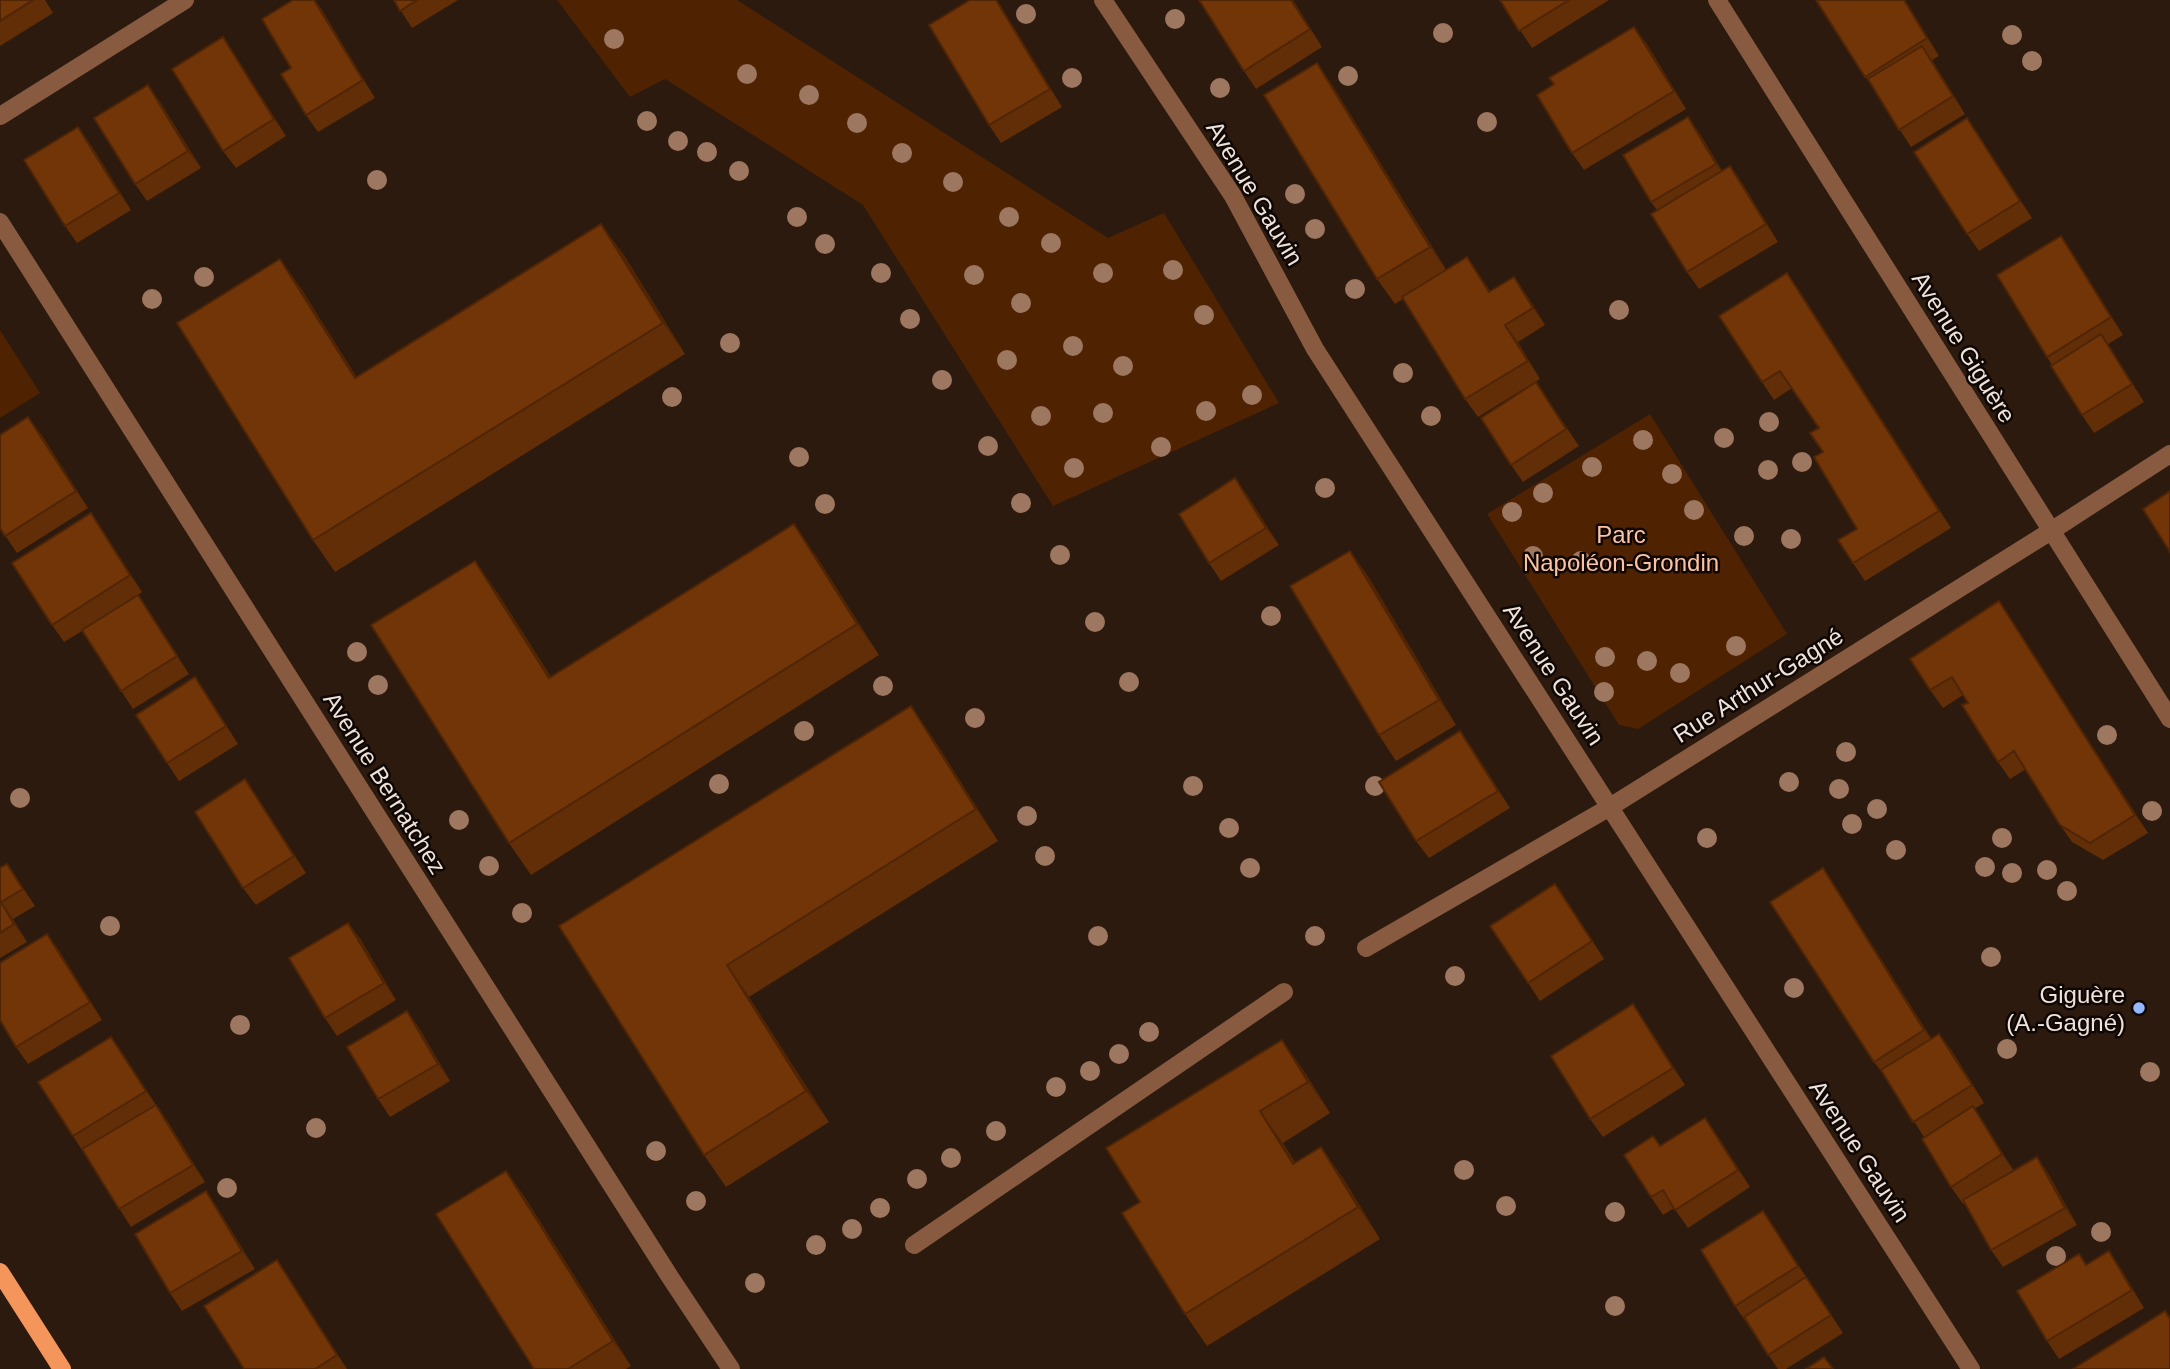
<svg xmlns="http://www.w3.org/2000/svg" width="2170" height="1369" viewBox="0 0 2170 1369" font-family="Arial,sans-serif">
	<rect width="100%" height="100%" fill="#2c1a0f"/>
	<g fill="#4f2202">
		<path d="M557 0H737L1108 238 1164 213 1279 403 1053 506 863 205 665 79 630 97Z"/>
		<path d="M0 330 40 393 0 418Z"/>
		<path d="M1650 414 1787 634 1638 729 1619 725 1487 514Z"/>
	</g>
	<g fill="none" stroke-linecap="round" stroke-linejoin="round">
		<g stroke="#885b40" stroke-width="18">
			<path d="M1103 0 1233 196 1315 349 1971 1369"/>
			<path d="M1717 0 2170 719"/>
			<path d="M0 116 185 0"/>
			<path d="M0 222 670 1277 731 1369"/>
			<path d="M1366 948 1610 807 2051 531 2170 454"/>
			<path d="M914 1245 1284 992"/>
		</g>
		<path stroke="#f4955c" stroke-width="18" d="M0 1272 62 1369"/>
	</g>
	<g fill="#9e7760">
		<circle cx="1026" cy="14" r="10"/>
		<circle cx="1175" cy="19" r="10"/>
		<circle cx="1443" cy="33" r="10"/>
		<circle cx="2012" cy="35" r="10"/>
		<circle cx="614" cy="39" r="10"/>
		<circle cx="2032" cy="61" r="10"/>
		<circle cx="747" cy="74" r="10"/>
		<circle cx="1348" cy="76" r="10"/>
		<circle cx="1072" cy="78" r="10"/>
		<circle cx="1220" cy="88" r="10"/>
		<circle cx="809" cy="95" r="10"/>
		<circle cx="647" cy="121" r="10"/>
		<circle cx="1487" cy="122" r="10"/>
		<circle cx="857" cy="123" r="10"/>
		<circle cx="678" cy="141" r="10"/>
		<circle cx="707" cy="152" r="10"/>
		<circle cx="902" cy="153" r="10"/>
		<circle cx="739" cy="171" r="10"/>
		<circle cx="377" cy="180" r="10"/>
		<circle cx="953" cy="182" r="10"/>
		<circle cx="1295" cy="194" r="10"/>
		<circle cx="797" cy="217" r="10"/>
		<circle cx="1009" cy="217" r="10"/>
		<circle cx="1315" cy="229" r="10"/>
		<circle cx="1051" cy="243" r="10"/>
		<circle cx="825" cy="244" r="10"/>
		<circle cx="1173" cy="270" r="10"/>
		<circle cx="881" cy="273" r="10"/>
		<circle cx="1103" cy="273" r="10"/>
		<circle cx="974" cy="275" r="10"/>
		<circle cx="204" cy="277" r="10"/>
		<circle cx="1355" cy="289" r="10"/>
		<circle cx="152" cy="299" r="10"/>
		<circle cx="1021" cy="303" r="10"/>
		<circle cx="1619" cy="310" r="10"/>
		<circle cx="1204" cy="315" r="10"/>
		<circle cx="910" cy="319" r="10"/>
		<circle cx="730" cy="343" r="10"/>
		<circle cx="1073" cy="346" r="10"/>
		<circle cx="1007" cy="360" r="10"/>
		<circle cx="1123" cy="366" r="10"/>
		<circle cx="1403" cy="373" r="10"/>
		<circle cx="942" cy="380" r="10"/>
		<circle cx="1252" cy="395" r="10"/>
		<circle cx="672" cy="397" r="10"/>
		<circle cx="1206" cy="411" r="10"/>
		<circle cx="1103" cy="413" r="10"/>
		<circle cx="1041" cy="416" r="10"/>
		<circle cx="1431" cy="416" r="10"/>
		<circle cx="1769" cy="422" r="10"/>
		<circle cx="1724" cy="438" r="10"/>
		<circle cx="1643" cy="440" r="10"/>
		<circle cx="988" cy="446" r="10"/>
		<circle cx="1161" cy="447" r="10"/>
		<circle cx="799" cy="457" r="10"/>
		<circle cx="1802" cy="462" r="10"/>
		<circle cx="1592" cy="467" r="10"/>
		<circle cx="1074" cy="468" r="10"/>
		<circle cx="1768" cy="470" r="10"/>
		<circle cx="1672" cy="474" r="10"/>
		<circle cx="1325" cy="488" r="10"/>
		<circle cx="1543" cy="493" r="10"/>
		<circle cx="1021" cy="503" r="10"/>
		<circle cx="825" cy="504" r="10"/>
		<circle cx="1694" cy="510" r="10"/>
		<circle cx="1512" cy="512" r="10"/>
		<circle cx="1744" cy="536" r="10"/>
		<circle cx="1791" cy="539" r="10"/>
		<circle cx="1060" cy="555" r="10"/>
		<circle cx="1533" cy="556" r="10"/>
		<circle cx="1581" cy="561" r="10"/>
		<circle cx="1271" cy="616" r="10"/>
		<circle cx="1095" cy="622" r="10"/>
		<circle cx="1736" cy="646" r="10"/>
		<circle cx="357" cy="652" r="10"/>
		<circle cx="1605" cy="657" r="10"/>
		<circle cx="1647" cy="661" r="10"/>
		<circle cx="1680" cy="673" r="10"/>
		<circle cx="1129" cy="682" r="10"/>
		<circle cx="378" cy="685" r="10"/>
		<circle cx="883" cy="686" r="10"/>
		<circle cx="1604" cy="692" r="10"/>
		<circle cx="975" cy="718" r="10"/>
		<circle cx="804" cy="731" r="10"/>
		<circle cx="2107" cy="735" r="10"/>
		<circle cx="1846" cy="752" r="10"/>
		<circle cx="1789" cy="782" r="10"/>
		<circle cx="719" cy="784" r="10"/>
		<circle cx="1193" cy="786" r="10"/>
		<circle cx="1375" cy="786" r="10"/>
		<circle cx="1839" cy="789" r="10"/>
		<circle cx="20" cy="798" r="10"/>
		<circle cx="1877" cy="809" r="10"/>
		<circle cx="2152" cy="811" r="10"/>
		<circle cx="1027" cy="816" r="10"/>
		<circle cx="459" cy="820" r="10"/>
		<circle cx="1852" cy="824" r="10"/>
		<circle cx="1229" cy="828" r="10"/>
		<circle cx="1707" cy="838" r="10"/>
		<circle cx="2002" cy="838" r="10"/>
		<circle cx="1896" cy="850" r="10"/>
		<circle cx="1045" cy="856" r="10"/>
		<circle cx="489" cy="866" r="10"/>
		<circle cx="1985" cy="867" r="10"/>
		<circle cx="1250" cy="868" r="10"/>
		<circle cx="2047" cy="870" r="10"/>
		<circle cx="2012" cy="873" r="10"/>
		<circle cx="2067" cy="891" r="10"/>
		<circle cx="522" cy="913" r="10"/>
		<circle cx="110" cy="926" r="10"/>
		<circle cx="1098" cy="936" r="10"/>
		<circle cx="1315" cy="936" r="10"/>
		<circle cx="1991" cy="957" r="10"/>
		<circle cx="1455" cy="976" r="10"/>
		<circle cx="1794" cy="988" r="10"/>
		<circle cx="240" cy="1025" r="10"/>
		<circle cx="1149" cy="1032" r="10"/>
		<circle cx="2007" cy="1049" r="10"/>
		<circle cx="1119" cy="1054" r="10"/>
		<circle cx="1090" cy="1071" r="10"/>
		<circle cx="2150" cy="1072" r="10"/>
		<circle cx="1056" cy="1087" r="10"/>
		<circle cx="316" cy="1128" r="10"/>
		<circle cx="996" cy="1131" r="10"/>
		<circle cx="656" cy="1151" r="10"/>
		<circle cx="951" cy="1158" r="10"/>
		<circle cx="1464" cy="1170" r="10"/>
		<circle cx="917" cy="1179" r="10"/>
		<circle cx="227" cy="1188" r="10"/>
		<circle cx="696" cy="1201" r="10"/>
		<circle cx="1506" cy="1206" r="10"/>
		<circle cx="880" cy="1208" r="10"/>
		<circle cx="1615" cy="1212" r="10"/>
		<circle cx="852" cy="1229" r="10"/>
		<circle cx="2101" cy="1232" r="10"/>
		<circle cx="816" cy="1245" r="10"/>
		<circle cx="2056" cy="1256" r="10"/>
		<circle cx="755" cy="1283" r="10"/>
		<circle cx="1615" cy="1306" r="10"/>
	</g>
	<g fill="#612e07">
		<path d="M0 0H45L53 13 0 46Z"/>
		<path d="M293 0H315L375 98 318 132 306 115 291 68Z"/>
		<path d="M394 0H458L412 28Z"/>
		<path d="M970 0H997L1062 107 1001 143 989 125Z"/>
		<path d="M1293 0 1322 47 1256 89 1244 71Z"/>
		<path d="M1500 0H1609L1532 48Z"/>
		<path d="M1816 0H1905L1939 56 1932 60 1965 114 1911 147Z"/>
		<path d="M223 37 235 55 286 136 236 168 223 151Z"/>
		<path d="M1647 44 1686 109 1584 170 1572 153Z"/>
		<path d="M1317 63 1334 88 1446 270 1467 257 1490 291 1526 294 1545 325 1518 342 1540 379 1478 417 1465 399 1403 299 1395 304 1377 279Z"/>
		<path d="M148 85 160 102 201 168 147 201 135 184Z"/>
		<path d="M1688 117 1700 134 1722 171 1730 166 1742 183 1778 242 1699 289 1687 272 1657 210 1651 202Z"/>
		<path d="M1967 118 2032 218 1979 251 1967 234Z"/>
		<path d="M91 145 131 210 77 243 65 226Z"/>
		<path d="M2073 254 2123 335 2108 344 2144 402 2094 433 2082 415 2047 357Z"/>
		<path d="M624 255 685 354 335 572 313 540 280 259 302 290 356 377Z"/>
		<path d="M1799 290 1951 528 1865 581 1853 563 1857 529 1823 452 1819 428 1792 388 1774 400 1762 382Z"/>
		<path d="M1548 400 1579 446 1523 482 1511 465Z"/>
		<path d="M41 434 88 508 17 553 0 528Z"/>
		<path d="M1235 478 1279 545 1221 581 1209 563Z"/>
		<path d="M91 513 142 592 138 595 189 674 133 709 82 631 64 642 52 625Z"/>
		<path d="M816 556 879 655 531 875 509 843 497 592 551 677Z"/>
		<path d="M1368 576 1456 725 1396 761 1379 735Z"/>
		<path d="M1999 601 2148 833 2103 860 2072 842 2060 825 2026 769 2010 779 1998 762 1963 695 1943 708 1930 690Z"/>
		<path d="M207 695 238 744 179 781 167 763Z"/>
		<path d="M933 738 998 841 749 997 829 1122 726 1187 704 1155 559 926Z"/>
		<path d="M1472 748 1510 808 1429 858 1416 841Z"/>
		<path d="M257 797 306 873 256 905 243 888Z"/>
		<path d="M7 864 35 906 13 919 27 942 0 958V868Z"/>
		<path d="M1823 868 1835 886 1931 1039 1939 1034 1952 1051 1984 1103 1974 1109 2014 1171 2037 1157 2049 1175 2077 1225 2003 1267 1991 1250 1964 1203 1963 1204 1951 1187 1924 1137 1887 1079 1874 1062Z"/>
		<path d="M1567 901 1604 959 1540 1001 1528 983Z"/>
		<path d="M348 923 361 940 396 1000 337 1036 325 1018Z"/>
		<path d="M47 934 60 952 102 1020 28 1064 16 1047Z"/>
		<path d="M407 1011 419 1028 450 1081 390 1117 378 1099Z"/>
		<path d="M1645 1022 1685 1085 1603 1137 1590 1119Z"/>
		<path d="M123 1054 156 1105 168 1122 205 1182 131 1227 73 1136Z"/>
		<path d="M1304 1071 1330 1113 1283 1143 1295 1162 1343 1178 1380 1239 1207 1346 1185 1314 1140 1202Z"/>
		<path d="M1717 1135 1750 1187 1688 1228 1674 1208 1663 1215 1651 1197 1660 1146Z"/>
		<path d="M506 1171 524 1196 631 1366 626 1369H534Z"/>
		<path d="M218 1209 255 1269 182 1311 170 1293Z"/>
		<path d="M1763 1211 1843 1333 1786 1369H1778L1735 1306Z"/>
		<path d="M2079 1254 2087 1265 2121 1269 2144 1308 2059 1359 2047 1341Z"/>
		<path d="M289 1278 347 1369H244Z"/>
	</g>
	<g fill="#4f2506">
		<path d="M314 0 321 8 375 98 363 80Z"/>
		<path d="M996 0 1001 6 1062 107 1050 89Z"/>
		<path d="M1291 0H1293L1322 47 1310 29Z"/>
		<path d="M1904 0H1905L1939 56 1927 38Z"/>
		<path d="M1634 27 1647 44 1686 109 1674 91Z"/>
		<path d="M223 37 235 55 286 136 274 119Z"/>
		<path d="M1922 46 1934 64 1965 114 1953 96Z"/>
		<path d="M1317 63 1334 88 1448 272 1430 247Z"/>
		<path d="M148 85 160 102 201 168 188 151Z"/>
		<path d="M1688 117 1700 134 1728 181 1716 164Z"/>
		<path d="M1967 118 1979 136 2032 218 2020 201Z"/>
		<path d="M78 127 91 145 131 210 119 193Z"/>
		<path d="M1730 166 1742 183 1778 242 1766 224Z"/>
		<path d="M601 224 624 255 685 354 663 323Z"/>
		<path d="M2061 236 2073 254 2123 335 2111 317Z"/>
		<path d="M1467 257 1479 274 1501 310 1489 292Z"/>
		<path d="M280 259 302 290 377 409 355 378Z"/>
		<path d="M1787 273 1799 290 1951 528 1939 511Z"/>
		<path d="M1514 277 1526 294 1545 325 1533 308Z"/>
		<path d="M1505 325 1518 342 1540 379 1528 361Z"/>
		<path d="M2101 334 2113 352 2144 402 2132 384Z"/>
		<path d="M28 417 41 434 88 508 76 491Z"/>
		<path d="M1235 478 1248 496 1279 545 1266 528Z"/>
		<path d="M91 513 103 531 142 592 130 575Z"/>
		<path d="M794 524 816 556 879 655 857 624Z"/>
		<path d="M1350 551 1368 576 1456 725 1439 700Z"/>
		<path d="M475 561 497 592 571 710 549 678Z"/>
		<path d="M138 595 150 612 189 674 177 656Z"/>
		<path d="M1999 601 2011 619 2148 833 2135 815Z"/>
		<path d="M195 677 207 695 238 744 226 726Z"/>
		<path d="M911 706 933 738 998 841 976 809Z"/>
		<path d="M1460 731 1472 748 1510 808 1498 791Z"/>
		<path d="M245 779 257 797 306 873 294 856Z"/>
		<path d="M1823 868 1835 886 1937 1047 1924 1030Z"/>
		<path d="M1555 884 1567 901 1604 959 1592 941Z"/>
		<path d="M1 902 13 919 27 942 14 924Z"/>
		<path d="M348 923 361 940 396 1000 384 983Z"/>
		<path d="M47 934 60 952 102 1020 90 1002Z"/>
		<path d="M727 965 749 997 829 1122 806 1091Z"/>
		<path d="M1633 1004 1645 1022 1685 1085 1673 1068Z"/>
		<path d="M407 1011 419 1028 450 1081 438 1064Z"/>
		<path d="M1939 1034 1952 1051 1984 1103 1972 1085Z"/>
		<path d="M111 1037 123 1054 158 1109 146 1091Z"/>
		<path d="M1282 1040 1304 1071 1330 1113 1308 1082Z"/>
		<path d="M156 1105 168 1122 205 1182 193 1165Z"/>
		<path d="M1973 1106 1985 1124 2014 1172 2002 1154Z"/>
		<path d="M1260 1111 1283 1143 1315 1195 1293 1164Z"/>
		<path d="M1705 1118 1717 1135 1750 1187 1738 1170Z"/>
		<path d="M1321 1147 1343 1178 1380 1239 1358 1207Z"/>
		<path d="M2037 1157 2049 1175 2077 1225 2065 1208Z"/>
		<path d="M506 1171 524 1196 631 1366 613 1341Z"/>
		<path d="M206 1191 218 1209 255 1269 242 1251Z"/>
		<path d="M1763 1211 1775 1228 1806 1278 1843 1333 1798 1266Z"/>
		<path d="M2109 1251 2121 1269 2144 1308 2132 1290Z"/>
		<path d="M277 1260 289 1278 347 1369 337 1355Z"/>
	</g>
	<g fill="#713508" stroke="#4f2506" stroke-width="2">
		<path d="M0 0H33L0 21Z"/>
		<path d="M293 0H314L363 80 306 115 281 74 291 68 262 19Z"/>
		<path d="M394 0H417L400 11Z"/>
		<path d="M970 0H996L1050 89 989 125 929 25Z"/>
		<path d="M1199 0H1291L1310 29 1244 71Z"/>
		<path d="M1500 0H1569L1519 31Z"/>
		<path d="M1816 0H1904L1927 38 1865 77Z"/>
		<path d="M1634 27 1674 91 1572 153 1537 95 1554 84 1549 78Z"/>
		<path d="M223 37 274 119 223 151 172 69Z"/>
		<path d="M1922 46 1953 96 1899 130 1868 79Z"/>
		<path d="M1317 63 1430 247 1377 279 1264 95Z"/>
		<path d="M148 85 188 151 135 184 94 118Z"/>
		<path d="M1688 117 1716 164 1651 202 1623 155Z"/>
		<path d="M1967 118 2020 201 1967 234 1914 152Z"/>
		<path d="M78 127 119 193 65 226 24 160Z"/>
		<path d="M1730 166 1766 224 1687 272 1651 214Z"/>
		<path d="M601 224 663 323 313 540 177 323 280 259 355 378Z"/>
		<path d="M2061 236 2111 317 2047 357 1997 275Z"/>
		<path d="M1467 257 1489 292 1514 277 1533 308 1505 325 1528 361 1465 399 1402 297Z"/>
		<path d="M1787 273 1939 511 1853 563 1838 540 1857 529 1814 457 1823 452 1810 433 1819 428 1780 371 1762 382 1719 316Z"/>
		<path d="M2101 334 2132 384 2082 415 2051 366Z"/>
		<path d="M1536 382 1566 429 1511 465 1481 418Z"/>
		<path d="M28 417 76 491 5 536 0 528V435Z"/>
		<path d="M1235 478 1266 528 1209 563 1179 514Z"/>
		<path d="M2170 491V552L2143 509Z"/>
		<path d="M91 513 130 575 52 625 12 563Z"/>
		<path d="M794 524 857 624 509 843 371 625 475 561 549 678Z"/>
		<path d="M1350 551 1439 700 1379 735 1290 586Z"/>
		<path d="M138 595 177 656 121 691 82 630Z"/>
		<path d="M1999 601 2135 815 2090 843 2060 825 2014 751 1998 762 1962 705 1968 703 1952 677 1930 690 1910 659Z"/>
		<path d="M195 677 226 726 167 763 136 715Z"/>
		<path d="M911 706 976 809 727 965 806 1091 704 1155 559 926Z"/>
		<path d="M1460 731 1498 791 1416 841 1379 782Z"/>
		<path d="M245 779 294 856 243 888 195 812Z"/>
		<path d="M7 864 23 889 1 902 14 924 0 933V868Z"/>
		<path d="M1823 868 1924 1030 1874 1062 1770 902Z"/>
		<path d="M1555 884 1592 941 1528 983 1490 926Z"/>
		<path d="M348 923 384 983 325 1018 289 958Z"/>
		<path d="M47 934 90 1002 16 1047 0 1020V963Z"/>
		<path d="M1633 1004 1673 1068 1590 1119 1551 1056Z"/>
		<path d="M407 1011 438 1064 378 1099 347 1047Z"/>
		<path d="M1939 1034 1972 1085 1913 1122 1881 1070Z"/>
		<path d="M111 1037 146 1091 73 1136 38 1082Z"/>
		<path d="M1282 1040 1308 1082 1260 1111 1293 1164 1321 1147 1358 1207 1185 1314 1122 1213 1140 1202 1106 1148Z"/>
		<path d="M156 1105 193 1165 119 1209 82 1149Z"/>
		<path d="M1973 1106 2002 1154 1951 1187 1922 1139Z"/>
		<path d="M1705 1118 1738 1170 1675 1210 1663 1190 1651 1197 1624 1155 1653 1136 1660 1146Z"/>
		<path d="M2037 1157 2065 1208 1991 1250 1963 1200Z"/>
		<path d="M506 1171 613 1341 568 1369H534L436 1214Z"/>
		<path d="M206 1191 242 1251 170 1293 135 1234Z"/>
		<path d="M1763 1211 1798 1266 1735 1306 1701 1250Z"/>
		<path d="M2109 1251 2132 1290 2047 1341 2017 1291 2079 1254 2086 1265Z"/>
		<path d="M277 1260 337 1355 315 1369H244L204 1306Z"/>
		<path d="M1806 1277 1831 1315 1768 1355 1744 1317Z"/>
		<path d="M2165 1311 2170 1319V1369H2073Z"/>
		<path d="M1824 1357 1833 1369H1806Z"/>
	</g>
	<circle fill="#95b7fd" stroke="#0f0704" stroke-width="2.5" cx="2139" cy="1008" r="7"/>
	<g text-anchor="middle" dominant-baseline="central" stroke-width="5" stroke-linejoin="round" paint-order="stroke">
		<g font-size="24" fill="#efe2db" stroke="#0f0704">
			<text transform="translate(1255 193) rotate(59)">Avenue Gauvin</text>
			<text transform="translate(1964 347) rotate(58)">Avenue Giguère</text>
			<text transform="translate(1554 674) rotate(57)">Avenue Gauvin</text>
			<text transform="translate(1758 685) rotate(-32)">Rue Arthur-Gagné</text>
			<text transform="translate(385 783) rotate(58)">Avenue Bernatchez</text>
			<text transform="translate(1860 1151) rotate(57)">Avenue Gauvin</text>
		</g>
		<g font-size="24" fill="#fbc3a3" stroke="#0f0704">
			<text x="1621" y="534">Parc<tspan x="1621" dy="28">Napoléon-Grondin</tspan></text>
		</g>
		<g font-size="24" fill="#efe2db" stroke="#0f0704" text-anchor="end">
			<text x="2125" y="994">Giguère<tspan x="2125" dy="28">(A.-Gagné)</tspan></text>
		</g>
	</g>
</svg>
